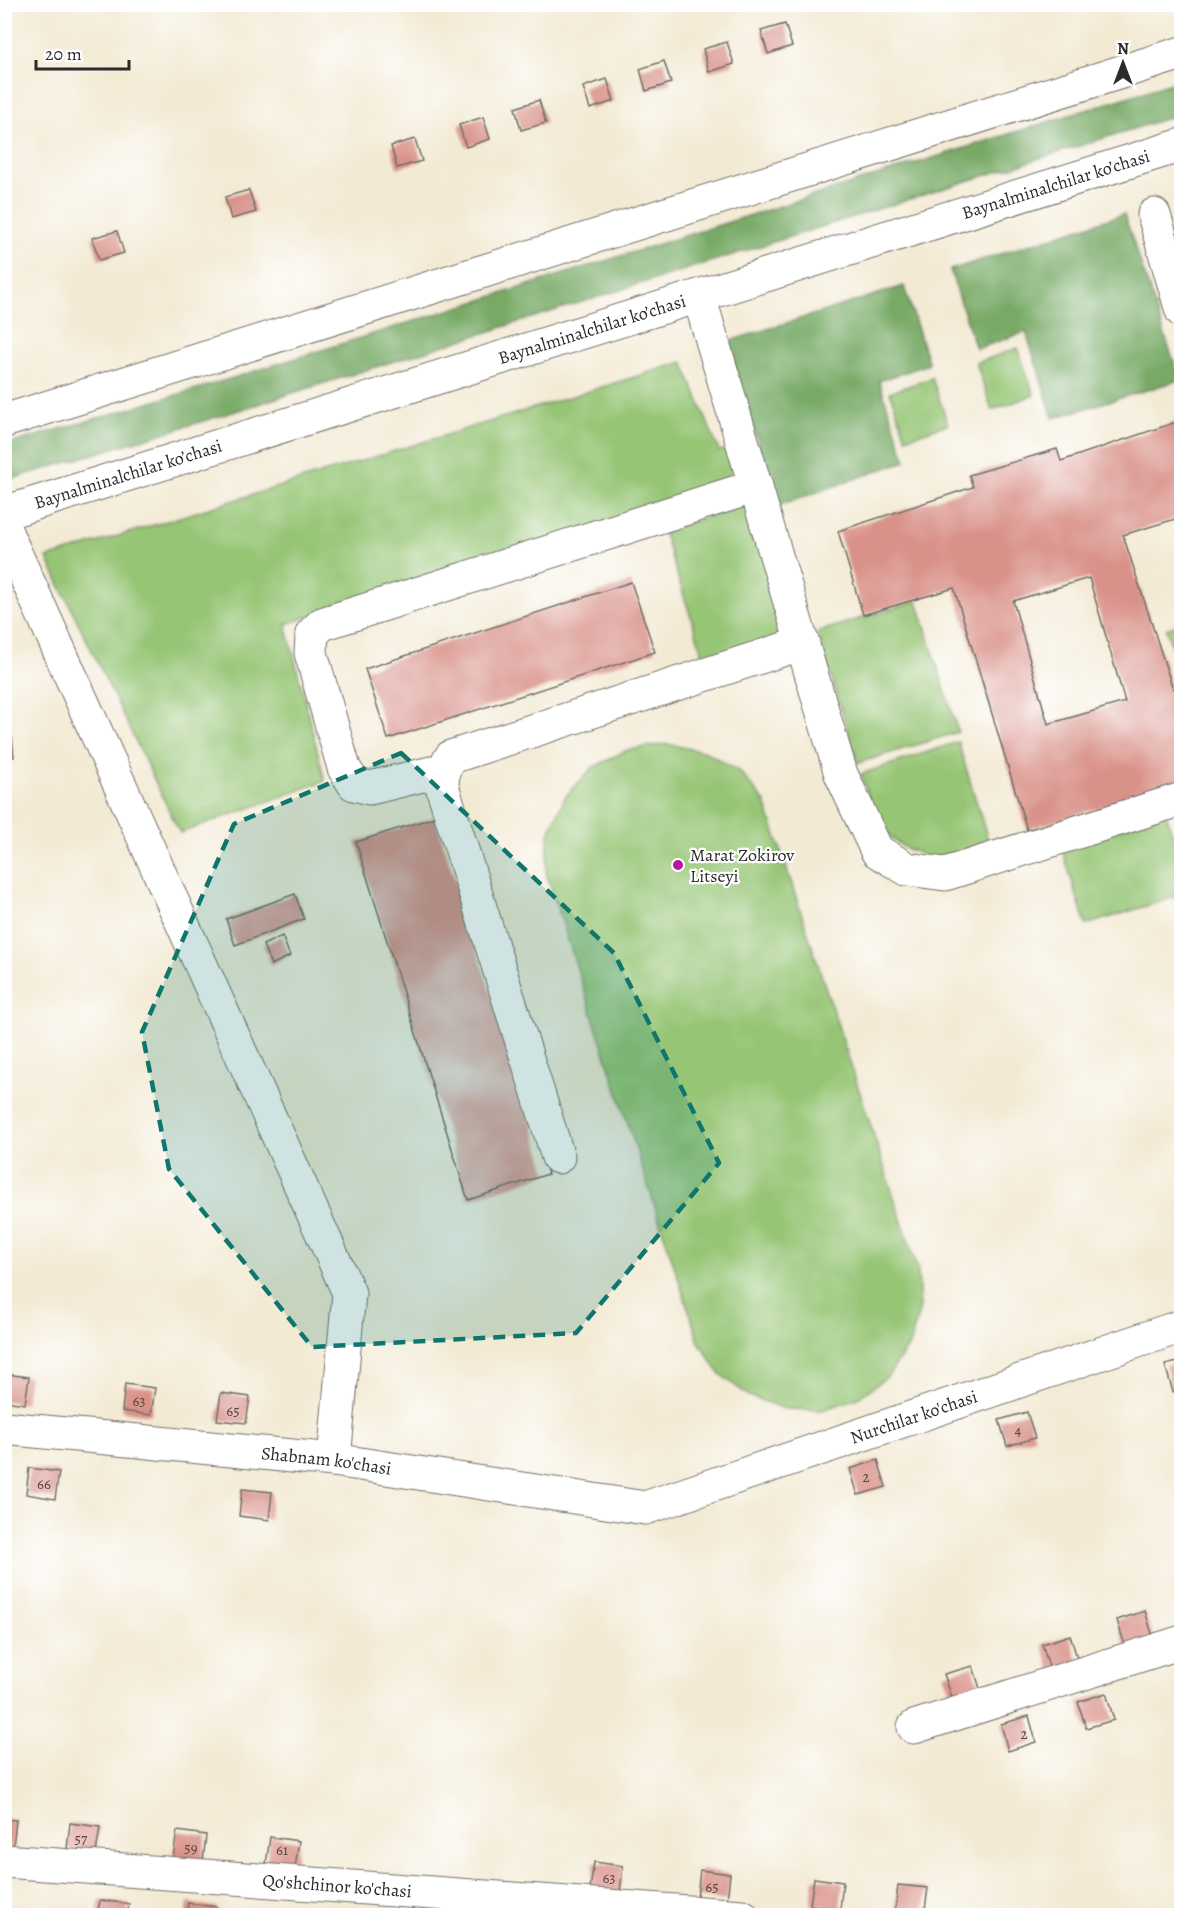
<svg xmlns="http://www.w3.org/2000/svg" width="1186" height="1920" viewBox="0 0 1186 1920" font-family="Alegreya,serif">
	<rect width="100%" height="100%" fill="#fff"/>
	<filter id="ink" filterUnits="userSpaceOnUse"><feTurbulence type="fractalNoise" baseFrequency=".0167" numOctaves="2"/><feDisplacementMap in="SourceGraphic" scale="12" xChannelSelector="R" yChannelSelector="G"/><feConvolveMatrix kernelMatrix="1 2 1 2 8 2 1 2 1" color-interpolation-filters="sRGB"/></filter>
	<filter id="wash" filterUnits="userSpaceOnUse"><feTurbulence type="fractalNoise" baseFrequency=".008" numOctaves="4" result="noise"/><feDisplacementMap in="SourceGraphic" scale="24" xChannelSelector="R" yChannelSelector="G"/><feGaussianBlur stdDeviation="1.35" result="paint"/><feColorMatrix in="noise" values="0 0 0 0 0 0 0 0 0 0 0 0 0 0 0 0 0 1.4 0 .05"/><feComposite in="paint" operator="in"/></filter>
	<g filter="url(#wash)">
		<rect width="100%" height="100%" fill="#f3ead4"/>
		<g fill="#96c574" stroke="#607850" stroke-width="1.5">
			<path d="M1018 348 1034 395 992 410 976 363Z"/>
			<path d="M683 362 719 451 732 448 742 482 286 624 325 781 180 833 47 558Z"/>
			<path d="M932 378 948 424 906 438 890 392Z"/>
			<path d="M753 502 796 634 706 664 663 531Z"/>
			<path d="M917 601 958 732 858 763 817 632Z"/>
			<path d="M1181 624H1182L1181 675 1166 629Z"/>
			<path d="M958 742 989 843C974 847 950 857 935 857 928 857 920 854 913 851 879 839 871 805 861 774Z"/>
			<path d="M667 744 706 752 740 772 765 802 918 1271 920 1308 910 1344 888 1376 858 1398 822 1410 785 1409 749 1396 719 1373 699 1342 546 873 549 833 565 797 592 768 627 750Z"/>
			<path d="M1166 813 1181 861V895L1086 925 1061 846Z"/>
		</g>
		<g fill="#78aa66" stroke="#526a48" stroke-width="1.5">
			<path d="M1181 80V114L220 416 5 481V445L210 385Z"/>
			<path d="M1124 214 1180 380 1053 418 1026 332 976 349 950 270Z"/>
			<path d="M904 286 929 364 879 381 906 461 778 506 726 342Z"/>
		</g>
		<g id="blocks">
			<g fill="#d99289" fill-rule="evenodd">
				<path d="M785 24 792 46 768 54 761 31Z"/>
				<path d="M727 42 734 64 709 72 703 49Z"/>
				<path d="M664 61 671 83 646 91 640 69Z"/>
				<path d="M607 79 614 101 590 109 583 87Z"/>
				<path d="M539 100 546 123 521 130 515 108Z"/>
				<path d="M483 117 490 139 466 147 459 125Z"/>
				<path d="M415 139 422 161 397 168 391 146Z"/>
				<path d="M249 190 256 212 231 219 225 197Z"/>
				<path d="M117 231 124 253 99 260 92 238Z"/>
				<path d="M1182 420V517L1123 535 1173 689 1182 687V782L1027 830 954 588 863 615 838 531 973 487 969 475 1057 449 1061 461ZM1089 578 1125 702 1048 724 1013 601Z"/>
				<path d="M631 582 655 652 388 739 365 669Z"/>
				<path d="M4 732H11L14 757 4 759Z"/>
				<path d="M435 817 548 1174 468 1200 356 842Z"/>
				<path d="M295 894 304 919 235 945 226 919Z"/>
				<path d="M282 936 290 956 271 965 263 945Z"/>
				<path d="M1182 1361V1389L1173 1392 1165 1365Z"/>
				<path d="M4 1374 29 1377 25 1404 4 1401Z"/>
				<path d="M125 1384 155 1388 151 1415 122 1411Z"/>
				<path d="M221 1393 250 1397 246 1423 217 1420Z"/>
				<path d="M1027 1412 1035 1438 1007 1446 999 1420Z"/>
				<path d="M878 1460 886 1487 858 1495 850 1469Z"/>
				<path d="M29 1468 59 1472 55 1499 26 1494Z"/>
				<path d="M242 1489 272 1492 269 1520 239 1516Z"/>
				<path d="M1145 1611 1153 1637 1125 1646 1117 1620Z"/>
				<path d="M1070 1635 1078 1661 1050 1670 1042 1644Z"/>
				<path d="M973 1666 981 1692 953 1701 944 1674Z"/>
				<path d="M1106 1693 1114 1720 1086 1728 1078 1702Z"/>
				<path d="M1029 1716 1036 1742 1008 1751 1001 1724Z"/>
				<path d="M4 1819 16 1820 13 1847 4 1846Z"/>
				<path d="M70 1823 100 1827 96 1853 67 1849Z"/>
				<path d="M177 1831 206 1835 203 1862 173 1858Z"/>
				<path d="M270 1837 299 1841 295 1868 266 1864Z"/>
				<path d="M594 1862 623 1866 620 1893 590 1889Z"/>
				<path d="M700 1870 730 1874 727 1901 697 1897Z"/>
				<path d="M814 1878 843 1882 840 1909 810 1905Z"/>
				<path d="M898 1885 928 1888 924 1916 895 1912Z"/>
				<path d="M100 1900 129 1904 127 1916H97Z"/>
				<path d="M188 1903 217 1907 216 1916H186Z"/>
			</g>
		</g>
	</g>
	<g filter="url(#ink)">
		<use href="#blocks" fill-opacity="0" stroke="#716e66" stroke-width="1.5"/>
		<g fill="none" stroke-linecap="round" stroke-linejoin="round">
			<g stroke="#716e66" stroke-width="35">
				<g id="minor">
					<path d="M1154 215 1182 311"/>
					<path d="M699 296 841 774 877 851 907 869 945 874 1182 799"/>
					<path d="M4 528 349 1293 334 1460"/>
					<path d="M443 770 370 788 354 784 344 768 311 653 312 634 322 624 756 486"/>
					<path d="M558 1157 442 786 443 770 451 757 803 643"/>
					<path id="s1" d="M4 1428 334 1460 645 1508 1182 1326"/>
					<path d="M914 1727 1182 1642"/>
					<path id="s2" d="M4 1861 742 1916"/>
				</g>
			</g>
			<g stroke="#716e66" stroke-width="35">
				<g id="major">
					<path d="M4 421 1182 53"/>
					<path id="s3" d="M4 513 1182 145"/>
				</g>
			</g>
			<use href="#minor" stroke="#fff" stroke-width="33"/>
			<use href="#major" stroke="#fff" stroke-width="33"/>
		</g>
	</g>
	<path fill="#0f766e" fill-opacity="0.2" stroke="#0f766e" stroke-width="4.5" stroke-dasharray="12 8" stroke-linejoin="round" d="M401 753 614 953 719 1163 576 1333 312 1347 169 1169 142 1032 234 824Z"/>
	<circle fill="#b5179e" stroke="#fff" stroke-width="2" cx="678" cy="865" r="6"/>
	<g text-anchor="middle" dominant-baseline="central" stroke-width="4.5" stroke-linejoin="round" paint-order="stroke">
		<g font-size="15" fill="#564542">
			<text x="139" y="1401">63</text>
			<text x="233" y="1411">65</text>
			<text x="1018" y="1430">4</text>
			<text x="866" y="1477">2</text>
			<text x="44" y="1484">66</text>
			<text x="1024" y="1734">2</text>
			<text x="81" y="1839">57</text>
			<text x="191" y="1848">59</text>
			<text x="282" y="1850">61</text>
			<text x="609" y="1878">63</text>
			<text x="712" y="1887">65</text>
		</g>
		<g font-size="18" fill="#2b2b2b" stroke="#fff">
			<text stroke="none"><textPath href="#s3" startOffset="1102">Baynalminalchilar ko’chasi</textPath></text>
			<text stroke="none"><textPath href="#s3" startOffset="616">Baynalminalchilar ko’chasi</textPath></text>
			<text stroke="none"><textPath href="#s3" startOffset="130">Baynalminalchilar ko’chasi</textPath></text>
			<text stroke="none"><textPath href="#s1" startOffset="930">Nurchilar ko'chasi</textPath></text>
			<text stroke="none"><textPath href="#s1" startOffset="324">Shabnam ko'chasi</textPath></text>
			<text stroke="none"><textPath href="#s2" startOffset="334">Qo'shchinor ko'chasi</textPath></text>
		</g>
		<g font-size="18" fill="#2b2b2b" stroke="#fff" text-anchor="start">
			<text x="690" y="855">Marat Zokirov<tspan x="690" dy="21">Litseyi</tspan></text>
		</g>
	</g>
	<rect width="1186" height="1920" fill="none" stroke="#fff" stroke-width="24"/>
	<g transform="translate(1123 63)" stroke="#ffffff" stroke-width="4.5" paint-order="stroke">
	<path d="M0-4.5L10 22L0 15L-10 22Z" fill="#2b2b2b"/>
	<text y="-9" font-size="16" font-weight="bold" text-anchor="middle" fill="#2b2b2b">N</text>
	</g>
	<path d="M36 60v9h93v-9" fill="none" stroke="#2b2b2b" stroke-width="3"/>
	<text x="45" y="60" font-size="18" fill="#2b2b2b" stroke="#ffffff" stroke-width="4.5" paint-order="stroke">20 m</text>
</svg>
